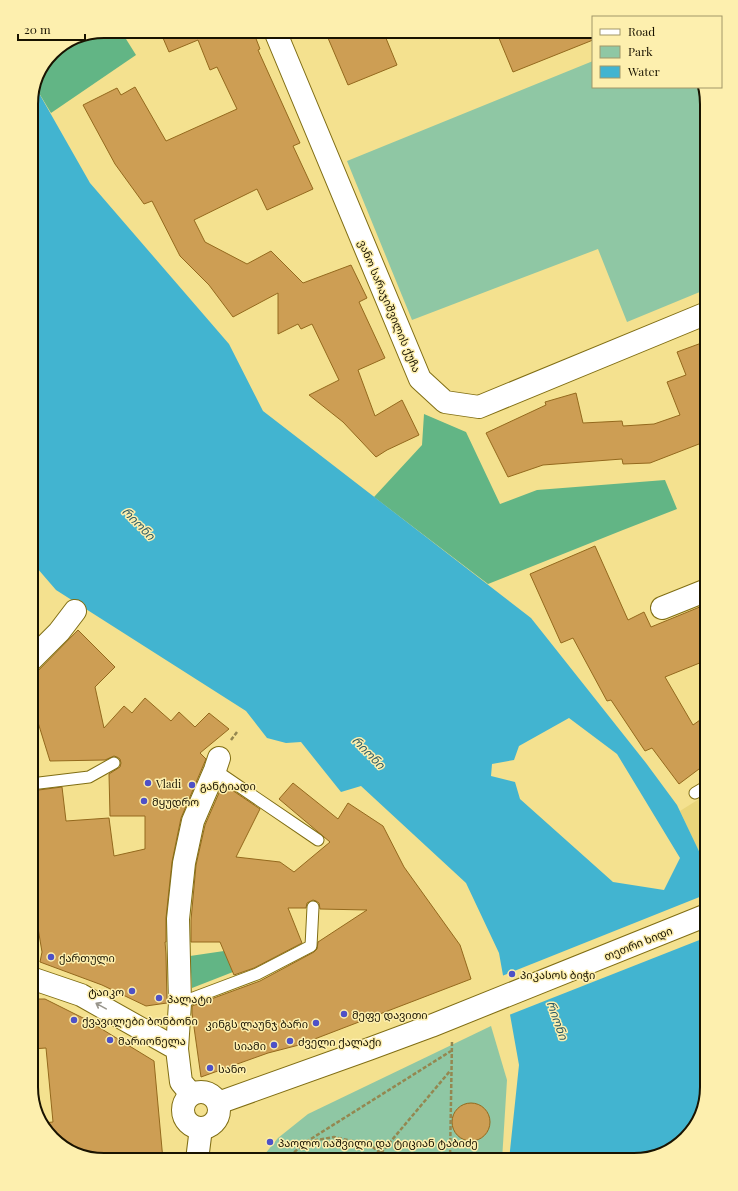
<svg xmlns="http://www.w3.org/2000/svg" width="738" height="1191" viewBox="0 0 738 1191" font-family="'Playfair Display','Noto Sans Georgian',serif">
	<rect width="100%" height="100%" fill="#f4e18f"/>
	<path fill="#e9d57a" d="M707 794V869L680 811Z"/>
	<g fill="#8fc7a4">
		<path d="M593 61V87H703L707 104V289L627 322 598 249 412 320 347 161Z"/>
		<path d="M491 1026 507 1080 502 1160H260L278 1138 308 1114Z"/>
	</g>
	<g fill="#62b585">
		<path d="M104 31H121L136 55 51 113 36 88 53 52 76 36Z"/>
		<path d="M424 414 466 432 500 504 537 490 665 480 677 509 623 530 488 584 374 497 422 445Z"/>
		<path d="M224 951 233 972 192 988 190 956Z"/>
	</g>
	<path fill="#42b4d0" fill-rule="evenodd" d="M36 88 90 183 229 344 263 411 531 618 646 763 677 805 707 868V1087L695 1127 666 1152 634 1160H509L519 1065 499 953 466 883 361 786 341 792 301 742 286 743 267 738 246 711 56 590 31 561V100ZM569 718 617 754 680 858 664 890 613 882 520 799 515 782 491 776 492 764 514 760 519 746Z"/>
	<path fill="#f4e18f" d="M707 894V937L509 1015 502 976Z"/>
	<g fill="#cd9e54" stroke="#94691d">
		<path d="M160 31H253L260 49 258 50 300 143 293 146 313 189 267 210 257 189 194 220 205 242 247 264 271 251 303 283 351 265 367 298 359 302 385 358 358 370 375 416 402 400 419 435 387 450 376 457 343 422 309 395 339 380 312 324 301 329 298 324 278 334V293L233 317 209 285 180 256 152 201 144 204 115 164 83 105 117 88 121 95 135 87 166 141 237 109 217 67 210 70 198 40 169 52Z"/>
		<path d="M325 31H383L397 65 348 85Z"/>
		<path d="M496 31H593V40L513 72Z"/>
		<path d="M707 341V440L699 444 650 463 623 464 622 459 543 465 508 477 486 433 546 405 545 402 576 393 583 423 622 421 623 426 654 424 680 415 667 382 686 375 677 352Z"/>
		<path d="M595 546 628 620 644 612 651 627 707 604V660L665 677 693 725 707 715V763L679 784 652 748 645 751 611 700 607 701 573 638 561 643 530 574Z"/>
		<path d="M78 630 115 667 95 687 104 728 124 706 132 713 145 698 171 721 179 712 195 727 209 713 229 729 200 753 206 759 181 818 172 862 166 918V942H165L166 954 167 1003 146 1006 102 985 40 962 42 952 31 886V791L62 787 66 821 109 818 114 856 145 849V816H110L109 774 120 767 121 763 120 759 117 757 114 756 105 760 50 761 36 716 31 721V678Z"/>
		<path d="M293 783 338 819 348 803 383 826 404 867 460 945 471 979 299 1045 268 1053 201 1077 192 1013V1006L260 981 314 952 317 949 318 942 367 910 320 909 319 903 316 901 313 900 307 903 306 908H288L302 943 254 968 234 975 220 942H191V920L196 865 205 825 222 786 229 788 260 809 236 857 280 862 294 872 330 842 279 799Z"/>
		<path d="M31 999H45L87 1020 154 1061 163 1160H100L64 1148 42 1123 53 1122 46 1048 31 1049Z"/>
		<circle cx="471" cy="1122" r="19"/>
	</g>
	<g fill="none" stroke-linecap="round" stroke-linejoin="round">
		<g stroke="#806e14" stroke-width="13">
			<g id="lane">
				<path d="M215 770 318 840"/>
				<path d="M31 784 89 777 114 763"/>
				<path d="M695 793 707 786"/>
				<path d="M180 1003 257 974 311 946 313 907"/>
			</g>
		</g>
		<g stroke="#806e14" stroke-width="24">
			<g id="street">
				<path d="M275 31 420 379 445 402 479 407 707 313"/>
				<path d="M662 608 707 590"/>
				<path d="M31 660 59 632 75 611"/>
				<path d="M31 978 81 995 177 1049 181 1082 191 1094"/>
				<path d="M177 1049 180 1003 178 919 184 863 193 821 215 770 219 758"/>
				<circle cx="201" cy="1110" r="18"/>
				<path d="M218 1103 369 1049 431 1026 707 915"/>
				<path d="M197 1160 201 1128"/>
			</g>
		</g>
		<g stroke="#948750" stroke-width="2.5" stroke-dasharray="4 2" stroke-linecap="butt">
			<path d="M231 740 237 732"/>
			<path d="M306 1142 451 1051"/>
			<path d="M381 1153 450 1071"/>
			<path d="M285 1160 306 1142 334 1137 370 1145 390 1160"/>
			<path d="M450 1160 452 1041"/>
		</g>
		<use href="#lane" stroke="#fff" stroke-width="11"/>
		<use href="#street" stroke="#fff" stroke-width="22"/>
	</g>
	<defs><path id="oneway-shaft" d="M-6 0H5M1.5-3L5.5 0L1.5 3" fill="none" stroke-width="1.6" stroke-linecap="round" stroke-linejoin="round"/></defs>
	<use stroke="#98958c" href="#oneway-shaft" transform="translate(101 1006) rotate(-151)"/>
	<g fill="#4e51c7" stroke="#fdefae" stroke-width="1.5">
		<circle cx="148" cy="783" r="4"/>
		<circle cx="192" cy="785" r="4"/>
		<circle cx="144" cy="801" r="4"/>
		<circle cx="51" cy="957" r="4"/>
		<circle cx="512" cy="974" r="4"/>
		<circle cx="132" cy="991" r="4"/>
		<circle cx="159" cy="998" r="4"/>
		<circle cx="344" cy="1014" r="4"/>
		<circle cx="74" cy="1020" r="4"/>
		<circle cx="316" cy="1023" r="4"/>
		<circle cx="110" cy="1040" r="4"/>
		<circle cx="290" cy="1041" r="4"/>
		<circle cx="274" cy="1045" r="4"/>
		<circle cx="210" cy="1068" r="4"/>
		<circle cx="270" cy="1142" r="4"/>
	</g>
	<g text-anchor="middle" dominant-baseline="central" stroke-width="3" stroke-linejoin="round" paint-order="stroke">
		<g font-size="11" fill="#191300" stroke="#fdefae">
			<text transform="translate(390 306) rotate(67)">ვანო სარაჯიშვილის ქუჩა</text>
			<text transform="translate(638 943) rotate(-22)">თეთრი ხიდი</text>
		</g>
		<g font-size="11" fill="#191300" stroke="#fdefae" text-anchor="start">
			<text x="156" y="783">Vladi</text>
			<text x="200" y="785">განტიადი</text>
			<text x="152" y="801">მყუდრო</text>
			<text x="59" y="957">ქართული</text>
			<text x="520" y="974">პიკასოს ბიჭი</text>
			<text x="124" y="991" text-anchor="end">ტაიკო</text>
			<text x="167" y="998">პალატი</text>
			<text x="352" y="1014">მეფე დავითი</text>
			<text x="82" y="1020">ქვავილები ბონბონი</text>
			<text x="308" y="1023" text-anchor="end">კინგს ლაუნჯ ბარი</text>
			<text x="118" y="1040">მარიონელა</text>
			<text x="298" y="1041">ძველი ქალაქი</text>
			<text x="266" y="1045" text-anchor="end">სიამი</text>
			<text x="218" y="1068">სანო</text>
			<text x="278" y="1142">პაოლო იაშვილი და ტიციან ტაბიძე</text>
		</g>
		<g font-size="12" font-style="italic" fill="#2a5a66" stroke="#fdefae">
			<text transform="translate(139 523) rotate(45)">რიონი</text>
			<text transform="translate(369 752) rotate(45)">რიონი</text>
			<text transform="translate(558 1020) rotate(70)">რიონი</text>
		</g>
	</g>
	<path d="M0 0H738V1191H0ZM104 38H634A66 66 0 0 1 700 104V1087A66 66 0 0 1 634 1153H104A66 66 0 0 1 38 1087V104A66 66 0 0 1 104 38Z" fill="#fdefae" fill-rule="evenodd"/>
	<path fill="none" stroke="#191300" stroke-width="2" d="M104 38H634A66 66 0 0 1 700 104V1087A66 66 0 0 1 634 1153H104A66 66 0 0 1 38 1087V104A66 66 0 0 1 104 38Z"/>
	<rect x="592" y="16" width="130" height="72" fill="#fdefae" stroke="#a29768"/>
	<rect x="600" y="29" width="20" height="6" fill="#ffffff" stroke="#a29768"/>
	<text x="628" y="36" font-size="12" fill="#191300">Road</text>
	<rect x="600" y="46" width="20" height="12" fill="#8fc7a4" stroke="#a29768"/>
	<text x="628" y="56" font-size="12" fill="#191300">Park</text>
	<rect x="600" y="66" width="20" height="12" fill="#42b4d0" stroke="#a29768"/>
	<text x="628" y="76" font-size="12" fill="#191300">Water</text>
	<path d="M18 34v6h67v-6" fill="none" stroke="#191300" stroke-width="2"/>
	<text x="24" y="34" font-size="12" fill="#191300" stroke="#fdefae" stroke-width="3" paint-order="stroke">20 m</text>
</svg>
